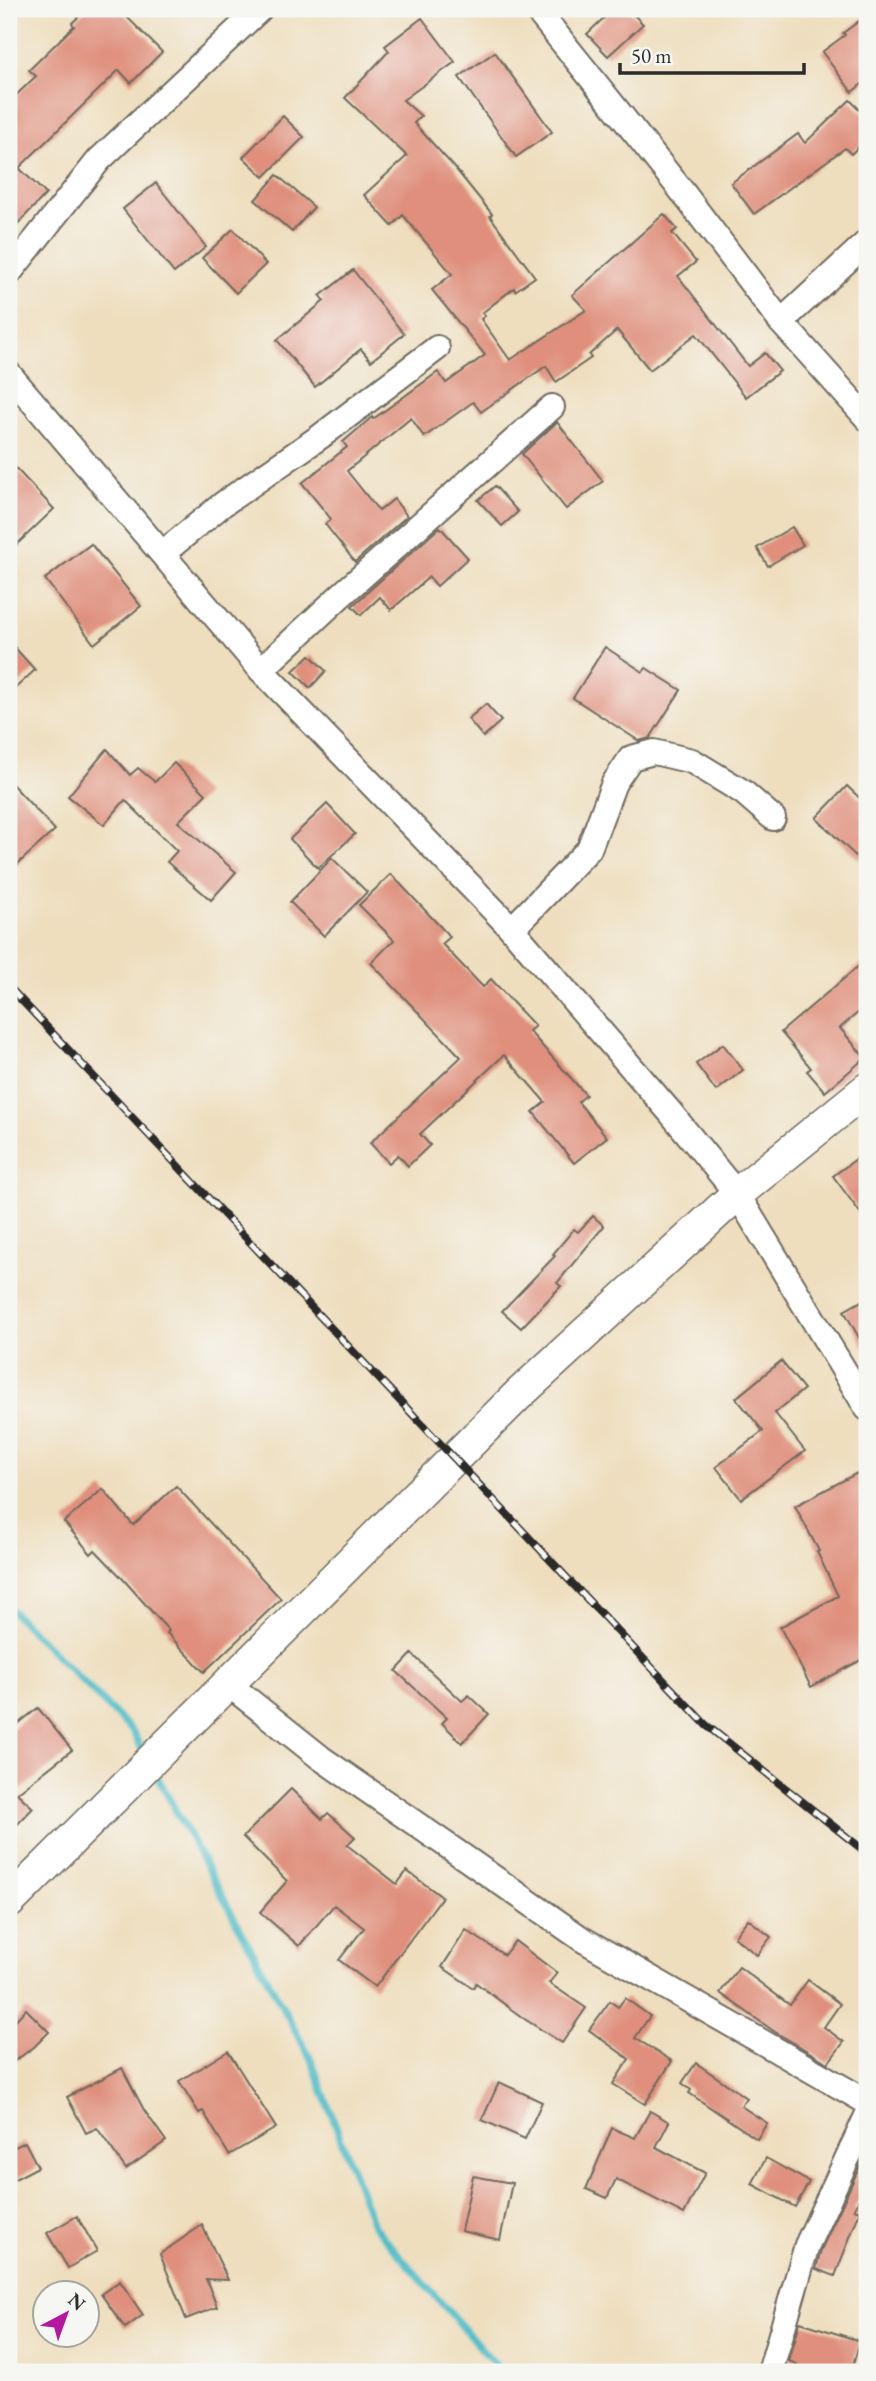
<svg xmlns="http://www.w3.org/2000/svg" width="876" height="2381" viewBox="0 0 876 2381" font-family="'EB Garamond',serif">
	<rect width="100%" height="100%" fill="#f6f6f2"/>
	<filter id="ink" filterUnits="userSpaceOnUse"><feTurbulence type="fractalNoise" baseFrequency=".0143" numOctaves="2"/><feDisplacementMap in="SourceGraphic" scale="14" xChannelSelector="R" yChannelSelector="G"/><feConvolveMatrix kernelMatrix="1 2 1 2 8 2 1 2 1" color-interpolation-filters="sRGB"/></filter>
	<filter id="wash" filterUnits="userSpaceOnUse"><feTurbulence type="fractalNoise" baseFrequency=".00686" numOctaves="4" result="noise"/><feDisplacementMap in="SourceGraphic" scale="28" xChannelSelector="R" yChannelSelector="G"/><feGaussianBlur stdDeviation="1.57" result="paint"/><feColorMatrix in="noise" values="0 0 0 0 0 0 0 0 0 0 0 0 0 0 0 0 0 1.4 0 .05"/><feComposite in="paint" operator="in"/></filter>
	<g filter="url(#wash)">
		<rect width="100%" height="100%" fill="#eedebe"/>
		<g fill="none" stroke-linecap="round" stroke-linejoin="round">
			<g stroke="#4fbdc8" stroke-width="7">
				<path d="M9 1608 133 1732 145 1756"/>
				<path d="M153 1769 311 2059 373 2225 502 2372"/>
			</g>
		</g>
		<g id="blocks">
			<g fill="#df8f7b">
				<path d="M87 9H119L162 52 131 83 119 70 19 168 46 194 9 233V102L36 76 29 70 74 26 72 23Z"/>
				<path d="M613 9H628L643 24 608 56 587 34Z"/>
				<path d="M867 15V80L852 92 822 52 845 35 843 33Z"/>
				<path d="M422 18 455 62 403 100 421 116 414 123 455 168 492 214 490 216 535 277 515 291 514 288 482 313 485 316 481 319 510 360 586 310 572 295 664 214 677 229 672 233 696 262 678 276 748 366 765 353 780 371 746 397 696 334 650 370 617 330 589 355 591 358 556 382 546 366 481 412 473 402 424 437 411 418 347 471 379 511 394 499 407 516 355 562 325 524 331 519 302 483 347 447 343 442 372 417 373 419 438 372 446 383 485 355 432 290 452 274 403 215 392 226 364 195 407 156 345 98 389 51 385 46Z"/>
				<path d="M495 52 552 132 516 157 459 77Z"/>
				<path d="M850 100 867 117V139L851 154 845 148 754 214 731 183 798 134 805 143Z"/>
				<path d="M283 116 304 137 264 177 243 157Z"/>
				<path d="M277 175 314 207 292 232 255 200Z"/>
				<path d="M156 183 206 247 174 273 123 209Z"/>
				<path d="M233 229 266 264 236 293 202 258Z"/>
				<path d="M353 270 404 334 371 361 361 349 315 387 277 340 324 301 320 296Z"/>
				<path d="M557 422 603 481 566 509 522 454Z"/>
				<path d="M9 461 54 509 9 552Z"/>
				<path d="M495 486 518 512 502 526 478 500Z"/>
				<path d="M440 527 468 558 437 586 429 577 391 610 380 597 361 615 352 606Z"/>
				<path d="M792 527 803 545 768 566 757 548Z"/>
				<path d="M91 544 141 606 94 644 45 579Z"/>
				<path d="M9 641 35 670 9 694Z"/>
				<path d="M605 647 643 672 646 668 681 690 650 738 639 741 573 698Z"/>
				<path d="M310 655 326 671 310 688 293 671Z"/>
				<path d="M486 704 501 721 483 737 468 719Z"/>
				<path d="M107 749 130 775 138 768 155 782 174 763 206 794 178 822 236 872 211 900 167 862 177 851 125 800 104 825 68 796Z"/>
				<path d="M9 781 55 830 9 872Z"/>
				<path d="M847 786 867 805V867L816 818Z"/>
				<path d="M327 804 355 834 318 868 290 839Z"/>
				<path d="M332 858 367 892 324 936 290 902Z"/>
				<path d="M391 874 450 937 442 944 483 987 491 979 516 1006 535 1026 529 1031 586 1095 578 1102 607 1137 574 1163 533 1112 545 1102 504 1055 420 1134 430 1145 408 1166 398 1155 389 1163 370 1143 461 1057 371 963 394 940 359 905Z"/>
				<path d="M867 959V1005L840 1028 865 1058 825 1092 807 1071 811 1068 781 1032Z"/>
				<path d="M723 1044 743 1070 716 1091 696 1064Z"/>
				<path d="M867 1151V1222L833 1176Z"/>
				<path d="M593 1216 604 1226 557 1283 561 1286 521 1328 502 1311 555 1256 553 1254 574 1229 578 1232Z"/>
				<path d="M867 1298V1352L844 1311Z"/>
				<path d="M781 1361 804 1389 775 1413 805 1451 741 1499 716 1467 763 1431 736 1398Z"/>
				<path d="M857 1473 867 1491V1657L811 1687 780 1627 838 1596 817 1552 819 1551 795 1506Z"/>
				<path d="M176 1486 281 1599 204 1672 167 1633 169 1631 123 1579 95 1550 91 1554 64 1522 103 1489 133 1525Z"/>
				<path d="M412 1654 462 1701 469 1695 489 1714 462 1743 442 1723 447 1718 396 1671Z"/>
				<path d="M38 1708 72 1750 17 1793 33 1808 9 1833V1731Z"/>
				<path d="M291 1789 322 1819 328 1813 355 1837 347 1845 397 1884 407 1871 442 1897 375 1987 339 1960 364 1928 334 1905 299 1946 260 1912 287 1881 243 1837Z"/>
				<path d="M748 1919 771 1937 757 1955 734 1937Z"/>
				<path d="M466 1930 504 1955 515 1941 557 1973 549 1983 586 2008 562 2043 523 2018 476 1983 473 1988 442 1967Z"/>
				<path d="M739 1967 790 2005 808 1980 840 2004 824 2027 844 2042 828 2063 775 2032 720 1993Z"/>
				<path d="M625 1998 650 2016 635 2038 672 2061 645 2104 613 2084 629 2059 589 2030 610 2001 618 2007Z"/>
				<path d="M26 2009 49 2032 34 2047 9 2065V2027Z"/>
				<path d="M228 2051 276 2128 229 2155 203 2111 199 2113 179 2081Z"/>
				<path d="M696 2063 747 2098 741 2106 767 2123 757 2139 689 2093 691 2090 682 2083Z"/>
				<path d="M122 2068 144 2110 166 2141 126 2169 97 2128 86 2133 67 2097Z"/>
				<path d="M499 2082 542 2102 525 2139 482 2120Z"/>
				<path d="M650 2111 669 2122 656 2147 705 2173 684 2214 616 2179 607 2198 586 2189 612 2128 635 2138Z"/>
				<path d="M25 2142 38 2167 9 2182V2150Z"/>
				<path d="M867 2151V2185L854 2209 860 2211 835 2276 816 2269 821 2250Z"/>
				<path d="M766 2158 809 2182 795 2207 752 2184Z"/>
				<path d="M473 2176 512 2183 500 2240 461 2231Z"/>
				<path d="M77 2216 97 2251 68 2268 47 2233Z"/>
				<path d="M202 2225 228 2280 206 2279 217 2307 186 2319 160 2254Z"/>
				<path d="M120 2281 143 2315 125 2328 101 2294Z"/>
				<path d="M800 2322 860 2341 851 2372H795L797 2364 789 2361Z"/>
			</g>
		</g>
	</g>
	<g filter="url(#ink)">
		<use href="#blocks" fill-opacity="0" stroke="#6f6a5e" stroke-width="2"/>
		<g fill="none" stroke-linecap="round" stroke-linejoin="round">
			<g stroke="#6f6a5e" stroke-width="28">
				<g id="minor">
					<path d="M536 9 681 190 781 322 867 418"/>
					<path d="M9 273 99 160 260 9"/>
					<path d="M781 322 867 242"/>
					<path d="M9 374 261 670 512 929 670 1112 737 1194 867 1408"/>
					<path d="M163 553 223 504 321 436 437 348"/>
					<path d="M261 670 340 596 552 407"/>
					<path d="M512 929 589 849 614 783 631 758 654 752 692 761 743 792 773 818"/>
					<path d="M227 1683 321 1758 582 1939 867 2102"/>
					<path d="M770 2372 807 2245 867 2116"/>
				</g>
			</g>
			<g stroke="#6f6a5e" stroke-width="35">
				<path id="tertiary" d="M9 1902 518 1395 737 1194 867 1089"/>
			</g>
			<use href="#minor" stroke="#fff" stroke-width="24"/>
			<use href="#tertiary" stroke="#fff" stroke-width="32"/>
			<g stroke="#2b2b2b" stroke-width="8">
				<path id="rail" d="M9 987 706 1725 867 1853"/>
			</g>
			<use href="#rail" stroke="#f6f6f2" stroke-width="5" stroke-dasharray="16" stroke-linecap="butt"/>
		</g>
	</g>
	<rect width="876" height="2381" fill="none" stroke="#f6f6f2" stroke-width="35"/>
	<g transform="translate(66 2314) rotate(41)"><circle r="33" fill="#f6f6f2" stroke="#a5a5a2" stroke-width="2"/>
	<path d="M0-5L12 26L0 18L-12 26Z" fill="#b5179e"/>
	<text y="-10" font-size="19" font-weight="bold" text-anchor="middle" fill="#2b2b2b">N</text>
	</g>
	<path d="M620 63v10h184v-10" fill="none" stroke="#2b2b2b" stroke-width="3.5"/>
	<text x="631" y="63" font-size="21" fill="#2b2b2b" stroke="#f6f6f2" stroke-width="5" paint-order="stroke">50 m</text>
</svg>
